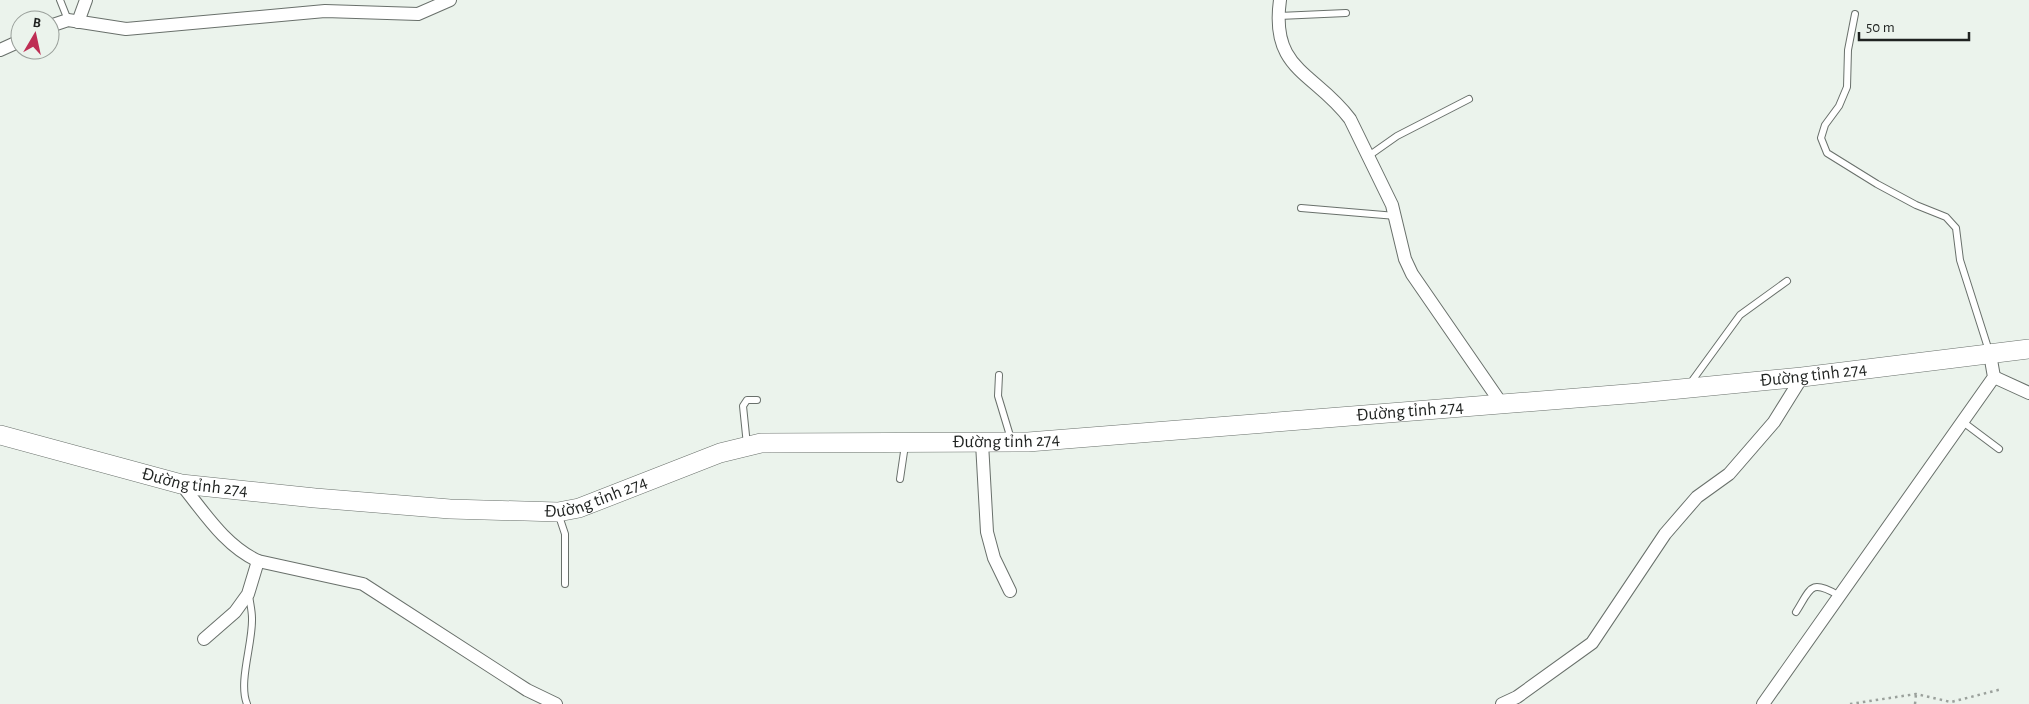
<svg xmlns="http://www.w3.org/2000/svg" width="2029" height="704" viewBox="0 0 2029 704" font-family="'Alegreya Sans',sans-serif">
	<rect width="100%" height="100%" fill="#ebf3ec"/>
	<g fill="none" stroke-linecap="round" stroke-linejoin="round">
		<g stroke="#69706b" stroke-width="8">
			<g id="lane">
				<path d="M60 0 68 20"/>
				<path d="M1855 14 1848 50 1847 87 1839 106 1825 125 1821 138 1827 153 1877 184 1916 205 1946 217 1956 228 1960 260 1989 351"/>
				<path d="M1279 16 1346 13"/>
				<path d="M1370 155 1397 136 1469 99"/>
				<path d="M1301 208 1396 216"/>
				<path d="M999 375 998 396 1011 439"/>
				<path d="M1689 385 1740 315 1787 281"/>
				<path d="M1963 422 1999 449"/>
				<path d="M747 445 743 406 747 400H757"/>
				<path d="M900 479 905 445"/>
				<path d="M558 513 565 534V584"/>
				<path d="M1796 612C1811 588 1810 579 1838 595"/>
				<path d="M247 704C238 682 253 643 252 618 252 611 250 603 249 595"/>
			</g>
		</g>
		<g stroke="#69706b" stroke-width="14">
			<g id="street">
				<path d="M1280 0C1270 71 1315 72 1350 119L1392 205 1405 259 1412 274 1501 403"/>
				<path d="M78 22 86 0"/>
				<path d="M50 26 68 20 126 29 325 11 418 14 450 0"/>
				<path d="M0 50 20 41"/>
				<path d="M1994 377 2029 393"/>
				<path d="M982 443 987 532 994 558 1010 591"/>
				<path d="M181 484C204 512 224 545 258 561L363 584 527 690 556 704"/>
				<path d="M204 639 235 612 248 594 258 561"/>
				<path d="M1502 704 1517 697 1592 643 1665 534 1697 497 1729 474 1774 422 1802 377"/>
				<path d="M1763 704 1994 377 1990 354"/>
			</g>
		</g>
		<g stroke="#69706b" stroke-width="20">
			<g id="secondary">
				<path id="s1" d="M0 435 181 484 315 498 450 509 558 512 579 508 720 453 761 443 1028 442 1639 393 1802 377 2029 349"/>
			</g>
		</g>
		<g stroke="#9ba19c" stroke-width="2.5" stroke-dasharray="2.5 4" stroke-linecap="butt">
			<path d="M1850 704 1916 694 1951 702 2002 689"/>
			<path d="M1915 704 1916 694"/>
		</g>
		<use href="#lane" stroke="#fff" stroke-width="6"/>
		<use href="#street" stroke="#fff" stroke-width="12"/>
		<use href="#secondary" stroke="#fff" stroke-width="19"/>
	</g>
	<g text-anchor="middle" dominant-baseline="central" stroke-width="4" stroke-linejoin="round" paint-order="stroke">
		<g font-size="18" fill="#1f2220" stroke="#ebf3ec">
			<text stroke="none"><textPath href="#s1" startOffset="1836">Đường tỉnh 274</textPath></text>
			<text stroke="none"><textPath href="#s1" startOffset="1431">Đường tỉnh 274</textPath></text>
			<text stroke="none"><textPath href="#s1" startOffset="1026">Đường tỉnh 274</textPath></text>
			<text stroke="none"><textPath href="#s1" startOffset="201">Đường tỉnh 274</textPath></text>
			<text stroke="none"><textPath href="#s1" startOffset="606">Đường tỉnh 274</textPath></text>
		</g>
	</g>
	<g transform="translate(35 35) rotate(9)"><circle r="24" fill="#ebf3ec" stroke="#999f9a"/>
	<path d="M0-4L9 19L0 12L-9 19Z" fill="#be2e54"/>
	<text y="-8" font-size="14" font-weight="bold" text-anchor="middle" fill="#1f2220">B</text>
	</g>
	<path d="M1859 32v8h110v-8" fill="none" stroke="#1f2220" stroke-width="2.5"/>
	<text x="1866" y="32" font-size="15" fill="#1f2220" stroke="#ebf3ec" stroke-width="4" paint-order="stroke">50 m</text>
</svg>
